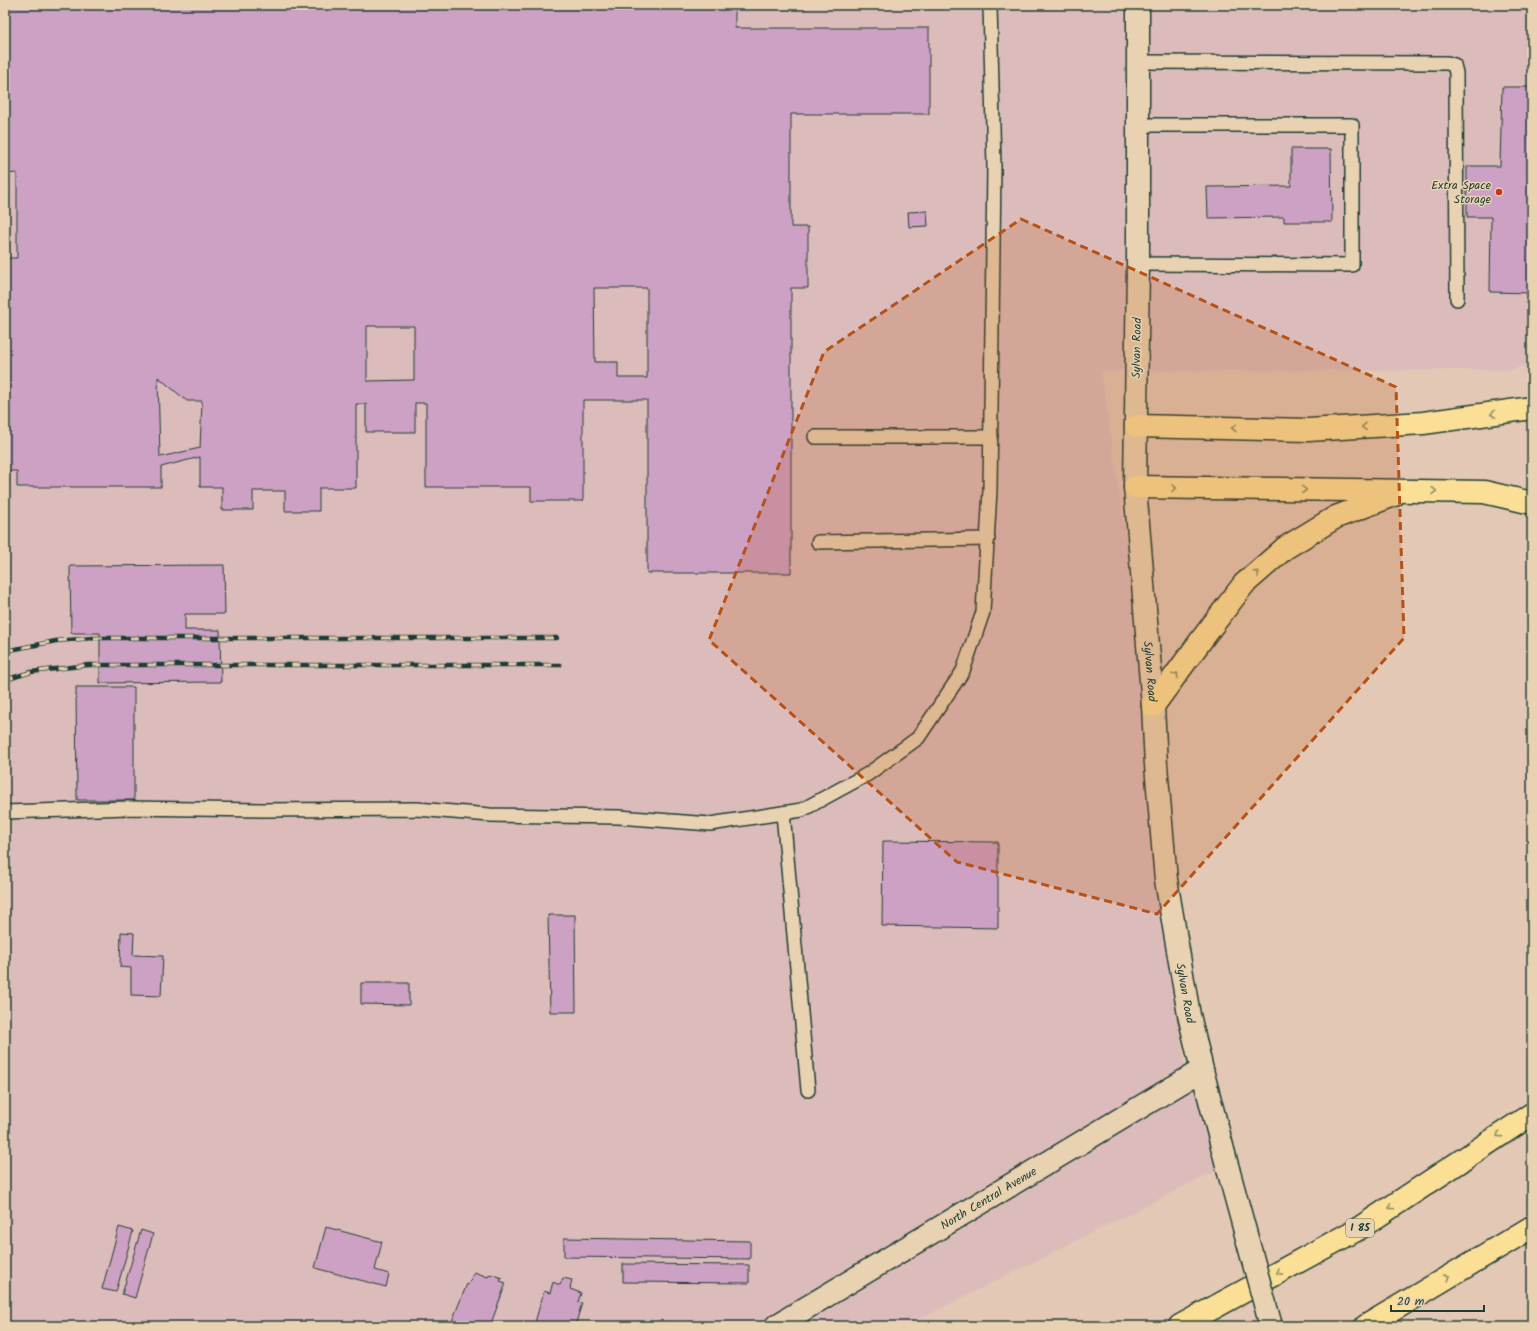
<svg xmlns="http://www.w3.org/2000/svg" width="1537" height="1331" viewBox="0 0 1537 1331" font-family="Kalam,sans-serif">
	<rect width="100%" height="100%" fill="#e3c8b5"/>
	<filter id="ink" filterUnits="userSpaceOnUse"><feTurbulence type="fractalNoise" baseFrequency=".025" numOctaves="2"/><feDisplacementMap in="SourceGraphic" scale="8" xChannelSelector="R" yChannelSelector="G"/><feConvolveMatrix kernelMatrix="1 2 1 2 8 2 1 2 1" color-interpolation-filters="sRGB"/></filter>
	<g filter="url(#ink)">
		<path fill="#dcbcba" d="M5 5H1532V364L1510 370 1101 371 1144 656 1184 1064 1227 1165 906 1326H5Z"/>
		<g fill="#cda1c4" stroke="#1f3d34" fill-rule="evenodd">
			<path d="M5 5H735V28H929V114H791V227H808V288H791V573H647V400H583V501H531V487H426V403H415V432H366V404H356V488H319V511H285V491H253V510H222V487H200V457L161 467V487H17V471H5V315H7V258H17V173L5 174ZM594 288H647V378H618V362H595ZM367 326H414V380L367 381ZM158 377 187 401H202L200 448 160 457Z"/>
			<path d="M1502 87H1532V293L1490 292 1491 217H1467V166H1500Z"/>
			<path d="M1291 149H1331L1332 222H1284V217L1208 218 1207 187 1291 186Z"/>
			<path d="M927 211 928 226 909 227 908 212Z"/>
			<path d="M224 565 225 614H185V630H220L221 682 100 683V633H71L70 566Z"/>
			<path d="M76 687H134V800H77Z"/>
			<path d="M883 841 998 842V928L882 926Z"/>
			<path d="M548 915H575L576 1012H550Z"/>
			<path d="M121 932 134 933 133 955 163 956 161 996 131 995V968L120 967Z"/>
			<path d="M361 983H409V1005L361 1004Z"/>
			<path d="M119 1227 133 1231 116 1292 102 1289Z"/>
			<path d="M326 1227 382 1242 375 1270 389 1274 386 1287 315 1268Z"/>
			<path d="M141 1230 153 1234 135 1298 122 1294Z"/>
			<path d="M564 1238 750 1241V1259L564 1257Z"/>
			<path d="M623 1264 749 1265V1283L623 1282Z"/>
			<path d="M474 1272 488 1277 490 1274 502 1278 500 1281 506 1283 490 1326H466L452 1321 467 1284 468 1285Z"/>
			<path d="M563 1278 572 1280 570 1289 581 1293 578 1302 582 1303 575 1326H534L544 1291 550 1293 553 1282 560 1285Z"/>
		</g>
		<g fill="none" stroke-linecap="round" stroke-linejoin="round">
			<g stroke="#1f3d34" stroke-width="16">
				<g id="lane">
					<path d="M1138 62 1447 63 1454 65 1456 73 1457 299"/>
					<path d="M1138 125H1352V265L1138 264"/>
					<path d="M815 437H991"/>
					<path d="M818 542 988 539"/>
					<path d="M5 812 129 808 261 810 417 809 490 815 619 817 710 824 802 810 868 774 918 738 963 671 983 612 990 490 994 167 990 5"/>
					<path d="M783 813 808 1090"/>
				</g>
			</g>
			<g stroke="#1f3d34" stroke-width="25">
				<g id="street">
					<path id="s1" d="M776 1326 1202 1070"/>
				</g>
			</g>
			<g stroke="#1f3d34" stroke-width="25">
				<g id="secondary">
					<path id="s2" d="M1138 5V264L1135 487 1153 706 1156 765 1166 880 1189 1015 1202 1070 1228 1169"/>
				</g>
			</g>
			<g stroke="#1f3d34" stroke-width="25">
				<g id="highway">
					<path d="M1136 426 1308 430 1423 423 1532 408"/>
					<path d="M1135 487 1484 492 1532 503"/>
					<path d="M1153 706 1202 639 1244 584 1285 548 1336 517 1394 495"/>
					<path d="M1180 1326 1358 1229 1532 1114"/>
					<path d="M1366 1326 1532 1227"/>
				</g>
			</g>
			<use href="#lane" stroke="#e8d2b1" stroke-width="13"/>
			<use href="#street" stroke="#e8d2b1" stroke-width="22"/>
			<use href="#secondary" stroke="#e8d2b1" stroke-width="22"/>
			<use href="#highway" stroke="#fbdf96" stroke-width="22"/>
			<g stroke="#1f3d34" stroke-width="4.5">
				<g id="rail">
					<path d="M5 651 56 641 93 638H557"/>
					<path d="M5 680 31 672 88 665H560"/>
				</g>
			</g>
			<use href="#rail" stroke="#e8d2b1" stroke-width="3" stroke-dasharray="9" stroke-linecap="butt"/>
			<g stroke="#1f3d34" stroke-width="25" stroke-linecap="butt">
				<path id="secondary-bridge" d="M1228 1169 1271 1326"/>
			</g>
			<use href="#secondary-bridge" stroke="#e8d2b1" stroke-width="22"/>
		</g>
		<defs><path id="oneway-chevron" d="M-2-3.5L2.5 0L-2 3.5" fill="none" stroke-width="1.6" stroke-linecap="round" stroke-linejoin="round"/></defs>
		<g stroke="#8d8e65">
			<use href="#oneway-chevron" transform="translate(1493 414) rotate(173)"/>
			<use href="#oneway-chevron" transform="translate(1364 427) rotate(176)"/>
			<use href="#oneway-chevron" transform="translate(1234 428) rotate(-178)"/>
			<use href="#oneway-chevron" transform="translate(1174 488) rotate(1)"/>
			<use href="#oneway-chevron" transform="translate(1304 490) rotate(1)"/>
			<use href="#oneway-chevron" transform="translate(1434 491) rotate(1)"/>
			<use href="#oneway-chevron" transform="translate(1257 573) rotate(-42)"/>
			<use href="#oneway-chevron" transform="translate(1176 675) rotate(-54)"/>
			<use href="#oneway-chevron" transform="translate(1499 1135) rotate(146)"/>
			<use href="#oneway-chevron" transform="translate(1391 1207) rotate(146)"/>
			<use href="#oneway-chevron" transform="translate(1279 1272) rotate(151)"/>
			<use href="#oneway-chevron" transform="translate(1447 1277) rotate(-31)"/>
		</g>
	</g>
	<path fill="#b65216" fill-opacity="0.2" stroke="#b65216" stroke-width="3" stroke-dasharray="8 5" stroke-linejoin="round" d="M1021 219 1396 387 1404 638 1157 914 957 862 709 640 824 352Z"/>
	<circle fill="#c8321e" stroke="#e8d2b1" stroke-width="1.5" cx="1499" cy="192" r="4"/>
	<g text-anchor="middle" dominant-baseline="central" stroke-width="3" stroke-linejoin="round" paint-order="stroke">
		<rect fill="#e8d2b1" stroke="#5b6a5a" stroke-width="1" x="1346" y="1219" width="28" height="18" rx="3"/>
		<g font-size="11" font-weight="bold" fill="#1f3d34">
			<text x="1360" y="1228">I 85</text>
		</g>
		<g font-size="12" fill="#1f3d34" stroke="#e8d2b1" text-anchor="end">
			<text x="1491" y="185">Extra Space<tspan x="1491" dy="14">Storage</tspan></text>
		</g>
		<g font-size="12" fill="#1f3d34" stroke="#e8d2b1">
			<text transform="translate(1137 348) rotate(-89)">Sylvan Road</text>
			<text stroke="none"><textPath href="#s2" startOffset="667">Sylvan Road</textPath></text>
			<text stroke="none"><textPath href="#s2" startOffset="991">Sylvan Road</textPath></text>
			<text stroke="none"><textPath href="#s1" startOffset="248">North Central Avenue</textPath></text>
		</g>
	</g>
	<rect width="1537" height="1331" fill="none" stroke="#e8d2b1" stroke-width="20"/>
	<rect x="10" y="10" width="1517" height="1311" fill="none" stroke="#1f3d34" stroke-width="1.5" filter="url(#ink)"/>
	<path d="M1391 1305v6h93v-6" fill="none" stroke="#1f3d34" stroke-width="2"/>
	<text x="1397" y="1305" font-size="12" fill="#1f3d34" stroke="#e8d2b1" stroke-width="3" paint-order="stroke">20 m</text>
</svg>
